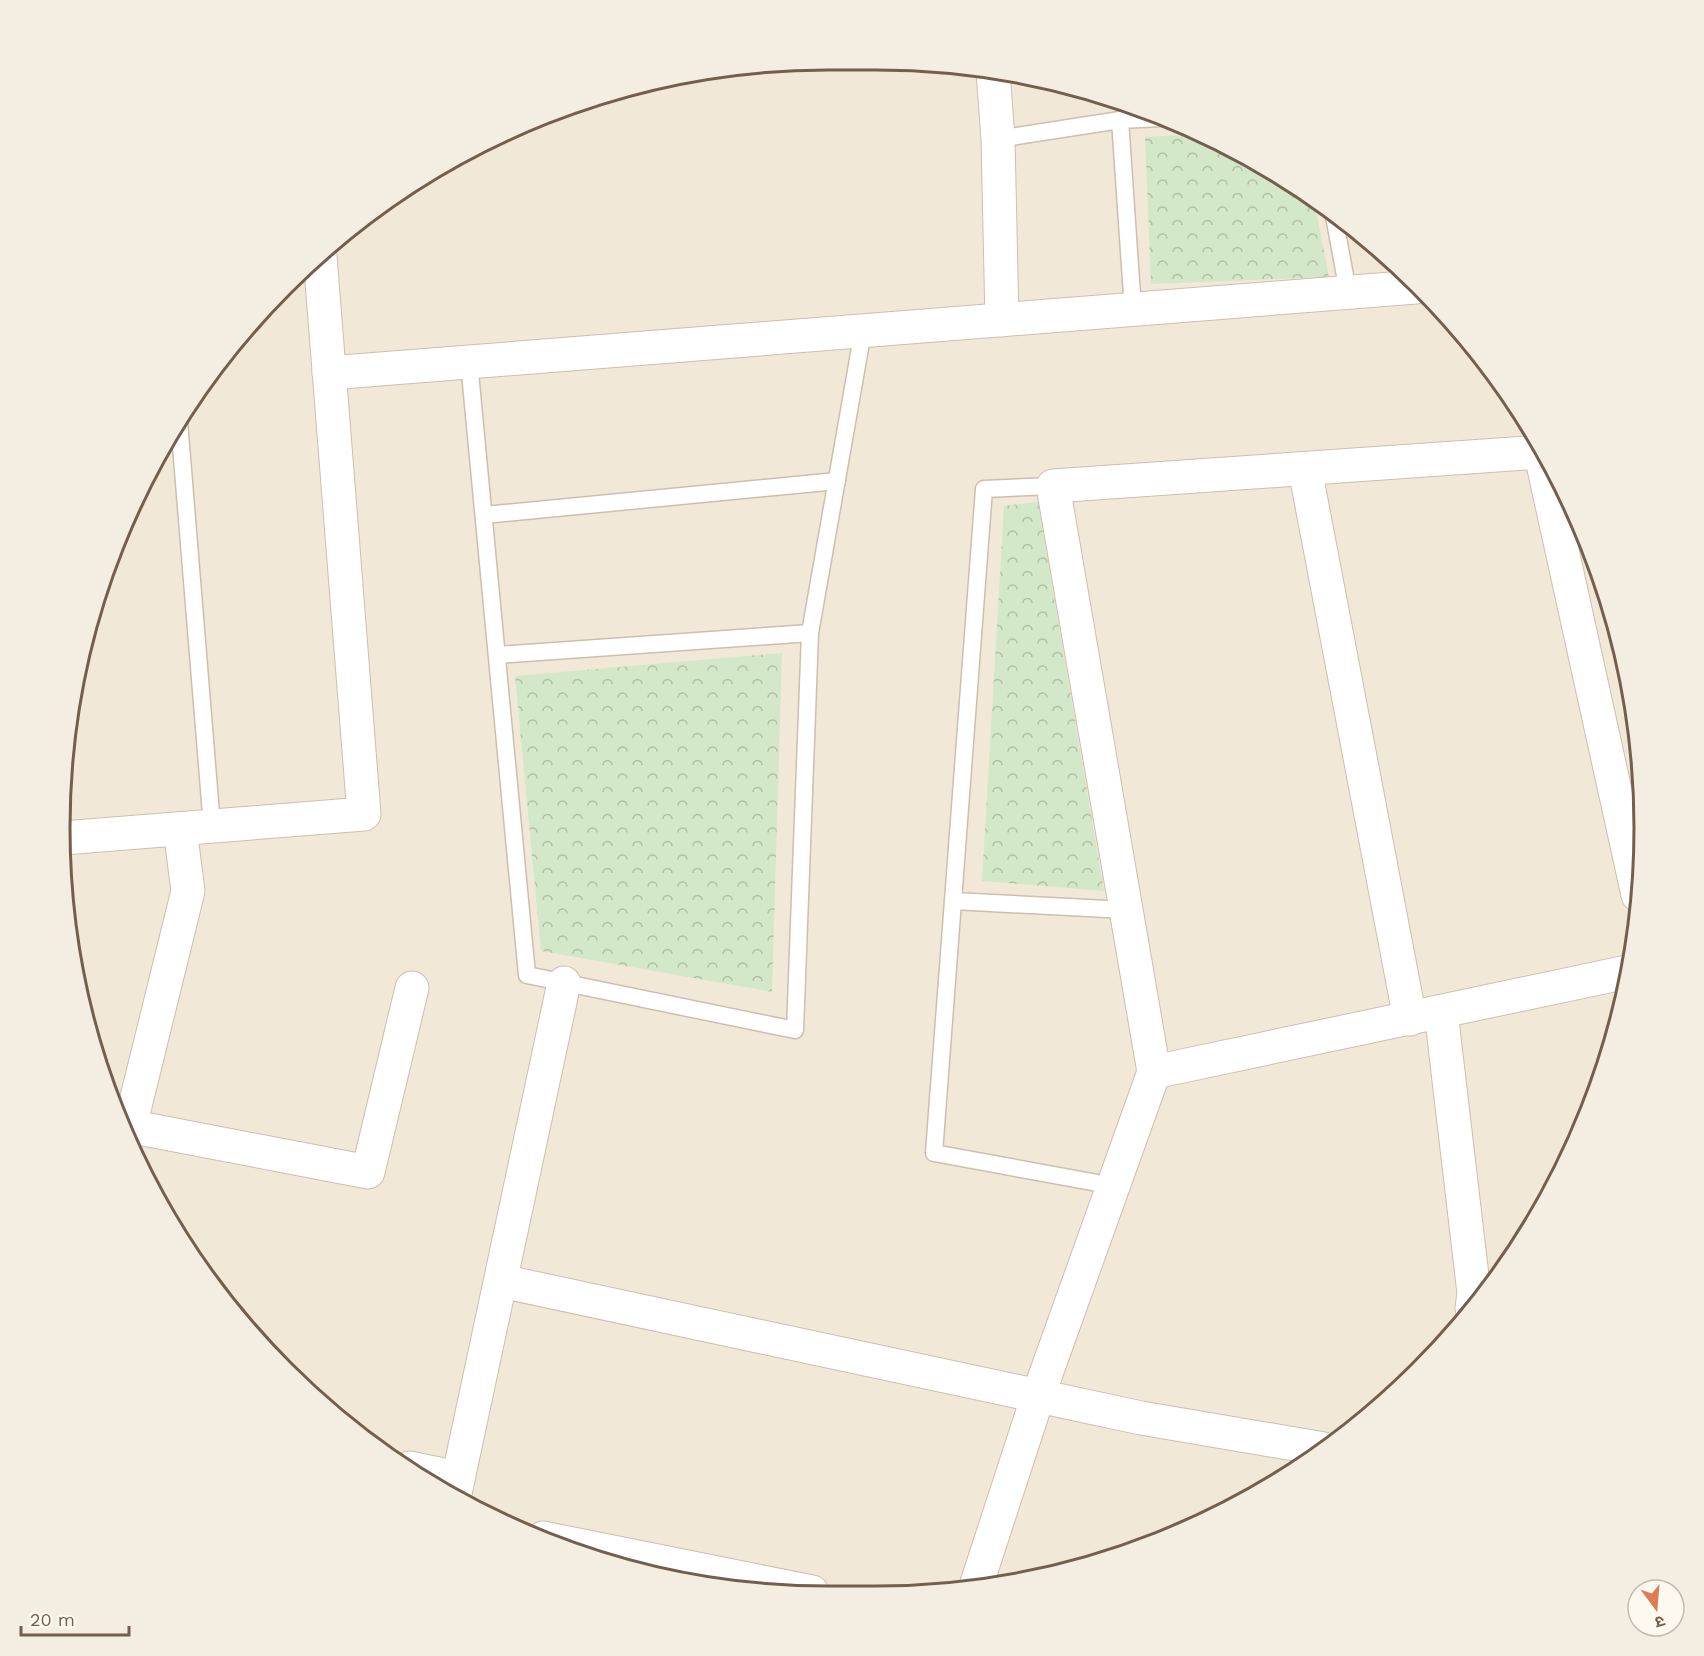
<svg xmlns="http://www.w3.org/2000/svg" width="1704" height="1656" viewBox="0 0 1704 1656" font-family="'Work Sans','Noto Sans Devanagari',sans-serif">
	<defs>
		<pattern id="park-crowns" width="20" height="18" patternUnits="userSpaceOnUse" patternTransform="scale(1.5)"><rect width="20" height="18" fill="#d3e8c8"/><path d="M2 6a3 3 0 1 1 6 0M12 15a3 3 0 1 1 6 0" fill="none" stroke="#b0bfa5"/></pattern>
	</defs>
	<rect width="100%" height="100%" fill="#fbf5e9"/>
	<circle fill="#f2e8d8" cx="852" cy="828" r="781"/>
	<g fill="url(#park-crowns)">
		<path d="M1196 134 1260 163 1314 201 1329 277 1151 284 1145 137Z"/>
		<path d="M1038 502 1104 891 982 881 1004 506Z"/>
		<path d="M782 653 772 992 541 951 515 676Z"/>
	</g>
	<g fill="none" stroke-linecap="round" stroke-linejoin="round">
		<g stroke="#cdbeb0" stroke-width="19">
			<g id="service">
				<path d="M998 139 1120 120"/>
				<path d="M1334 216 1348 292"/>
				<path d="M1133 310 1120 120 1162 118"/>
				<path d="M469 362 527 975 795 1030 810 633 863 331"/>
				<path d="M179 421 212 826"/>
				<path d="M1053 486 984 489 934 1153 1114 1186"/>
				<path d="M484 515 837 481"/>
				<path d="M497 655 810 633"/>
				<path d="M953 901 1126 910"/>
			</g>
		</g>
		<g stroke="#cdbeb0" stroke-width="35">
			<g id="minor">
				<path d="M993 71 998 139 1002 320"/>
				<path d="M329 373 1416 287"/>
				<path d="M1539 446 1638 895"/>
				<path d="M1305 469 1410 1019"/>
				<path d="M63 838 364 814 320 256"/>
				<path d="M1441 1012 1474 1293 1472 1308"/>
				<path d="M1154 1072 1627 972"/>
				<path d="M123 1125 368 1172 412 988"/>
				<path d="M130 1126 188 891 180 829"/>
				<path d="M501 1281 1141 1418 1324 1449"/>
				<path d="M409 1468 458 1478"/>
				<path d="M454 1498 564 983"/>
				<path d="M543 1538 812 1592"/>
				<path d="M976 1586 1038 1396 1154 1072 1053 486 1540 452"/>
			</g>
		</g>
		<use href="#service" stroke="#fff" stroke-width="16"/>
		<use href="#minor" stroke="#fff" stroke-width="33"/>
	</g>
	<path d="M0 0H1704V1656H0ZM828 70H876A758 758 0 0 1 1634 828V828A758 758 0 0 1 876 1586H828A758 758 0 0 1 70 828V828A758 758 0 0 1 828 70Z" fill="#f3ede2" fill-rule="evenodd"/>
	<path fill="none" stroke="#745e4e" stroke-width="3" d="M828 70H876A758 758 0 0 1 1634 828V828A758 758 0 0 1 876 1586H828A758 758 0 0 1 70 828V828A758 758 0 0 1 828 70Z"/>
	<g transform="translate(1656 1608) rotate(164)"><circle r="28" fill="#fef9ef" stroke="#c7bbaf" stroke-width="1.5"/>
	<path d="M0-4.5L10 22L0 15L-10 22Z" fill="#db7e58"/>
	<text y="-9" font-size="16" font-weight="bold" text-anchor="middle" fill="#745e4e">उ</text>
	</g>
	<path d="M21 1626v9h108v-9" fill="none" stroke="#745e4e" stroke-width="3"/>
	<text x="30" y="1626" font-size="18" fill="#745e4e" stroke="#fef9ef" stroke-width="4.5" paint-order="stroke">20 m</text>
</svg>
